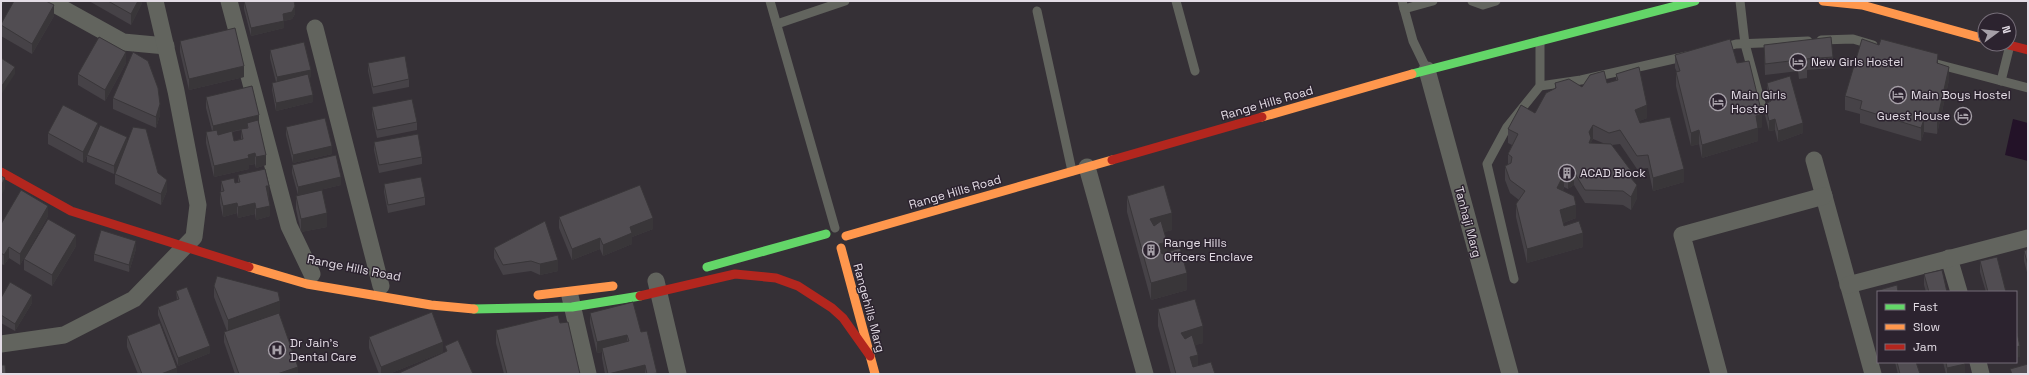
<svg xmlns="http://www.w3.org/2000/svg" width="2029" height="375" viewBox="0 0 2029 375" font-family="'Space Grotesk',sans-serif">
	<rect width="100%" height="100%" fill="#353036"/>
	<path fill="#231228" d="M2013 119 2028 123V161L2005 155Z"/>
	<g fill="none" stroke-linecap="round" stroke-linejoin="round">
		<g stroke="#62645e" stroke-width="9">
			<path d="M770 1 835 228"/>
			<path d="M1176 1 1195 71"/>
			<path d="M1402 1 1413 41 1427 70"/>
			<path d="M1472 1 1483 5 1496 1"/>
			<path d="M1740 1 1745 44 1762 107"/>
			<path d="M1404 9 1433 1"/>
			<path d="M1037 11 1072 171"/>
			<path d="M777 24 845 1"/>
			<path d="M1821 40 1853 39 1873 45"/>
			<path d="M1721 48 1736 44 1808 41"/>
			<path d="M1937 64 2028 88"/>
			<path d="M2001 81 2010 45"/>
			<path d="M1540 86 1581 80 1687 56"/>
			<path d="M1514 279 1487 164 1507 127 1540 86V41"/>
		</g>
		<g stroke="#62645e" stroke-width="17">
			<path d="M49 1 123 42 166 46"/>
			<path d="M229 1 289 226 312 274"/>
			<path d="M315 28 381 286"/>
			<path d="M1427 70 1510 374"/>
			<path d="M1814 160 1873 374"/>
			<path d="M1087 167 1145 374"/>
			<path d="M1949 258 1959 292"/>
			<path d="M656 281 678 374"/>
			<path d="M1848 285 2028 238"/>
			<path d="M570 296 588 374"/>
			<path d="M1 344 64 335 134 299 194 237 198 205 176 91 155 1"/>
			<path d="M1978 362 1981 374"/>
			<path d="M1719 374 1682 235 1824 196"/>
		</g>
		<g stroke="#63d668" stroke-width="9">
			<path d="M1412 74 1695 1"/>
			<path d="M707 267 826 234"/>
			<path d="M474 309 572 307 640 296"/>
		</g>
		<g stroke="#ff974d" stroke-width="9">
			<path d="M1823 1 1862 5 1985 39"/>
			<path d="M1262 117 1412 74"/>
			<path d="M846 236 1112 160"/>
			<path d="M841 248 875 374"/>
			<path d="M249 267 307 284 431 305 474 309"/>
			<path d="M538 295 613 286"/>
		</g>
		<g stroke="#b3261e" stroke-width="9">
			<path d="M2005 44 2028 50"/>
			<path d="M1112 160 1262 117"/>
			<path d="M1 172 71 211 249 267"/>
			<path d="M640 296 735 274 776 278 798 286 832 308 843 318 870 356"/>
		</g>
	</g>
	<g fill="#464247" fill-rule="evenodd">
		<path d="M89 1H142V3L131 25Z"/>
		<path d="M244 1 295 14 292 19 284 21V28L251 36 244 9Z"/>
		<path d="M54 16 32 54 1 36V24Z"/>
		<path d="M180 41 244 77 189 90 180 52Z"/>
		<path d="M1764 45 1833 57V68L1807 70V78L1799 79 1798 71 1765 75Z"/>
		<path d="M270 50 311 77 308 78 313 102 276 111 272 90V83L276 82 270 58Z"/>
		<path d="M1675 55 1737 63 1762 127 1758 128V141L1702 158 1699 144 1691 146 1676 86V72H1677L1675 68Z"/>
		<path d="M126 63 105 101 78 85V74Z"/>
		<path d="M368 63 409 79V87L373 94 368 71Z"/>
		<path d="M1938 64 1949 80 1937 134 1924 132 1921 141 1860 123V114L1845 110V96Z"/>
		<path d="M1616 74 1647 118 1639 121 1640 123 1684 182 1653 191 1648 168 1637 169 1620 144 1612 145 1632 179 1637 198 1631 210 1623 205 1585 203 1574 185 1568 189 1564 187 1563 190 1576 218 1563 223 1564 226 1583 247 1527 263 1516 217V204L1519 200 1510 193 1505 180V166L1508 165V154L1512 145 1508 143V129L1535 113 1555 88V83L1582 87 1607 83 1616 81ZM1593 139 1603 143H1591V142Z"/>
		<path d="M1767 83 1803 133 1778 142 1775 130 1769 131 1765 115V104L1769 102 1767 94Z"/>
		<path d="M206 97 259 124 266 165 256 168 255 164 249 165V169L214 177 206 143V132L212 131 206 108ZM241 130V139L234 141 232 132Z"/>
		<path d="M113 98 160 115 156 128 113 109Z"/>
		<path d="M372 107 417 122V130L377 138 372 115Z"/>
		<path d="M286 127 332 154 293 163 286 135Z"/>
		<path d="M98 130 127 143 158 173 167 191 161 205 115 184V174L123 154 114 174 87 162V156L83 163 48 144V133Z"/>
		<path d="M374 142 422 157V164L379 173 374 150Z"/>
		<path d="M292 165 341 185 298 195 292 173Z"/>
		<path d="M238 175 269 196 268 197 270 216 256 220 255 214 238 218 237 213 223 217 220 203V192H221V181L235 183H238Z"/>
		<path d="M384 184 425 197V205L388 213 384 192Z"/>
		<path d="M296 196 327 227 301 232 296 209Z"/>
		<path d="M1127 196 1172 230 1164 232 1167 252 1187 290 1151 300 1127 212Z"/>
		<path d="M48 216 20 265 9 258 4 265 1 264V224Z"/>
		<path d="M559 217 653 229 632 237V244L603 256 600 249 572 260 559 228Z"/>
		<path d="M545 221 558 271 540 275 531 271 503 275 494 258V248Z"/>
		<path d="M76 246 52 286 24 270V259Z"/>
		<path d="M136 249 129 272 94 261V254Z"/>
		<path d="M2028 249V276L2024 261V251Z"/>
		<path d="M1980 261 2006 292H1986L1980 272Z"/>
		<path d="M1924 274 1947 292H1926L1924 285Z"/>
		<path d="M214 286 280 312 248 324 298 374H235L224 342V332L227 331 214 297Z"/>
		<path d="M176 291 210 353 178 366 158 315V307L177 300Z"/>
		<path d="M1 298 32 303 15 331 1 323Z"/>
		<path d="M1158 309 1203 343 1195 345 1198 365 1215 374H1171L1158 326Z"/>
		<path d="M590 313 641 332 657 374H605L602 358V352L597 353 590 323Z"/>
		<path d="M560 323 580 374H504L496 343V330Z"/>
		<path d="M127 336 177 374H138L127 347Z"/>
		<path d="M369 337 443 352 389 374H379L369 348Z"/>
		<path d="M1895 362H1916L1920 374H1898Z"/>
		<path d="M1943 362H1964L1965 374H1946Z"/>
	</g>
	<g fill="#393639">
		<path d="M1 1H5L1 8Z"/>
		<path d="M138 1H142V3L131 25V14Z"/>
		<path d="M54 5V16L32 54V44Z"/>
		<path d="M295 6V14L292 19 284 21V28L251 36V28L283 14Z"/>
		<path d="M126 52V63L105 101V90Z"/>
		<path d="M1938 54V67L1937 63Z"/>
		<path d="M244 66V77L189 90V79Z"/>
		<path d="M15 67V74L1 95V87Z"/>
		<path d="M1949 67V80L1937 134V121Z"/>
		<path d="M311 70V77L277 85V77Z"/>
		<path d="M313 95V102L276 111V103Z"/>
		<path d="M160 104V115L156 128V117Z"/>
		<path d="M1647 105V118L1635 123V110Z"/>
		<path d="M1762 114V127L1756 129V116Z"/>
		<path d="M259 115V126L247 123V128L213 136V126Z"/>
		<path d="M1775 119V130L1769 131V121Z"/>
		<path d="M1924 119V132L1921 141V128Z"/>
		<path d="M98 123V134L83 163V152Z"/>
		<path d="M1803 123V133L1778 142V131Z"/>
		<path d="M1593 125V139L1591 142V151L1589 156V132Z"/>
		<path d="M1758 128V141L1702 158V145Z"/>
		<path d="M1699 130V144L1691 146V133Z"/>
		<path d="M127 137V145L114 174V166Z"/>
		<path d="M332 146V154L293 163V155Z"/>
		<path d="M255 153V164L249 165V169L214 177V166L248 155Z"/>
		<path d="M266 155V165L256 168V157Z"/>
		<path d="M1684 169V182L1653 191V178Z"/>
		<path d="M1574 172V185L1568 189V176Z"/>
		<path d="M1564 174V187L1557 201V188Z"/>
		<path d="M341 177V185L298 195V187Z"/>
		<path d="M5 178V189L1 196V186Z"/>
		<path d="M167 180V191L161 205V194Z"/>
		<path d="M1637 185V198L1631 210V197Z"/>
		<path d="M266 186H269V196L266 197Z"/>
		<path d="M237 203V213L223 217V206Z"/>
		<path d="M255 203V214L238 218V207Z"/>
		<path d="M1576 205V218L1560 224V210Z"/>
		<path d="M48 206V216L20 265V254Z"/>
		<path d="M270 206V216L256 220V209Z"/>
		<path d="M327 213V227L301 232V219Z"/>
		<path d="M1172 213V230L1150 236V219Z"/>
		<path d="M653 218V229L632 237V244L603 256V245L630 227Z"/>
		<path d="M1583 233V247L1527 263V249Z"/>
		<path d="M76 235V246L52 286V275Z"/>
		<path d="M600 238V249L572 260V249Z"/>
		<path d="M136 241V249L129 272V265Z"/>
		<path d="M1167 242V258L1159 260V244Z"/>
		<path d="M9 247V258L4 265V255Z"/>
		<path d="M558 260V271L540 275V264Z"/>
		<path d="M1187 273V290L1151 300V283Z"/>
		<path d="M32 295V303L15 331V324Z"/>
		<path d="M280 301V312L228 331V320Z"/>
		<path d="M1203 326V343L1181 349V333Z"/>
		<path d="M627 335V346L602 348V352L597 353V342Z"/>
		<path d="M443 342V352L389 374H381V367Z"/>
		<path d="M210 346V353L178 366V358Z"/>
		<path d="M2020 346V357L2016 358V347Z"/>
		<path d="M1198 355V371L1190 374V357Z"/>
		<path d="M1965 364V374H1947V368Z"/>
		<path d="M645 365V374H609Z"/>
		<path d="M298 367V374H277Z"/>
		<path d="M177 368V374H161Z"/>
	</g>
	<g fill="#514d52" stroke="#393639">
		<path d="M14 1H46L54 5 32 44 1 25V24Z"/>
		<path d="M108 1H138L131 14Z"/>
		<path d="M244 1H294L295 6 292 12 283 14 284 21 251 28Z"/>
		<path d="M235 28 244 66 189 79 180 41Z"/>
		<path d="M99 37 126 52 105 90 78 74Z"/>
		<path d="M1831 37 1833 57 1806 59 1807 68H1799L1798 60 1765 64 1764 45Z"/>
		<path d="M1730 39 1737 63 1749 61 1762 114 1756 116 1758 128 1702 145 1699 130 1691 133 1676 72 1680 71 1675 55Z"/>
		<path d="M1862 39 1879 45 1881 39 1938 54 1937 63 1949 67 1937 121 1924 119 1921 128 1860 109 1862 101 1845 96Z"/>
		<path d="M304 42 311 70 277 77 270 50Z"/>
		<path d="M133 52 148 61 158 88 160 104 156 117 113 98Z"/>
		<path d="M405 56 409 79 373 87 368 63Z"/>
		<path d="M1 58 15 67 1 87Z"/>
		<path d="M1639 67 1647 105 1635 110 1640 123 1670 117 1684 169 1653 178 1648 155 1637 156 1620 130 1609 133 1593 125 1589 132 1591 138 1589 143 1611 144 1632 172 1630 177 1637 185 1631 197 1623 191 1585 190 1574 172 1568 176 1564 174 1557 188 1574 196 1576 205 1560 210 1564 226 1579 221 1583 233 1527 249 1516 204 1525 191 1510 180 1505 166 1511 163 1512 157 1508 154 1518 134 1508 129 1521 105 1535 113 1546 93 1556 88 1555 83 1569 79 1582 87 1590 75 1604 71 1607 83 1618 80 1616 74Z"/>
		<path d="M308 74 313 95 276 103 272 83Z"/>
		<path d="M1790 76 1803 123 1778 131 1775 119 1769 121 1765 104 1771 101 1767 83Z"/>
		<path d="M252 86 259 115 213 126 206 97Z"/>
		<path d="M412 99 417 122 377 130 372 107Z"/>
		<path d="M63 105 98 123 83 152 48 133Z"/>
		<path d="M325 118 332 146 293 155 286 127Z"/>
		<path d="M258 120 266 155 256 157 255 153 248 155 249 158 214 166 206 132 217 130 218 135 232 131 234 141 243 139 241 129 248 128 247 123Z"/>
		<path d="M100 125 127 137 114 166 87 155Z"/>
		<path d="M133 127 146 129 158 173 167 180 161 194 115 174Z"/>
		<path d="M418 134 422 157 379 165 374 142Z"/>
		<path d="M336 155 341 177 298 187 292 165Z"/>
		<path d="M265 169 269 186H266L270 206 256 209 255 203 238 207 237 203 223 206 220 192 224 191 221 181 234 178 235 183 240 182 238 175Z"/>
		<path d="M1 176 5 178 1 186Z"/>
		<path d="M421 177 425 197 388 205 384 184Z"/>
		<path d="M640 185 653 218 630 227 632 233 603 245 600 238 572 249 559 217Z"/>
		<path d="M1164 185 1172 213 1150 219 1154 226 1161 221 1167 242 1159 244 1162 254 1180 248 1187 273 1151 283 1127 196Z"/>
		<path d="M21 190 48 206 20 254 9 247 4 255 1 253V224Z"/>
		<path d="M322 190 327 213 301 219 296 196Z"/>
		<path d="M48 219 76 235 52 275 24 259Z"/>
		<path d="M545 221 558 260 540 264 531 261 503 265 494 248Z"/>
		<path d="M101 230 136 241 129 265 94 254Z"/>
		<path d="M2028 249V265L2024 251Z"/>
		<path d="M1997 257 2006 292H1988L1980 261Z"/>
		<path d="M1942 270 1947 292H1929L1924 274Z"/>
		<path d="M217 276 278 292 280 301 228 320 214 286Z"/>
		<path d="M10 282 32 295 15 324 1 315V298Z"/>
		<path d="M1897 285 1898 292H1879V290Z"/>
		<path d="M187 287 210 346 178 358 158 307 179 299 176 291Z"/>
		<path d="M1195 299 1203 326 1181 333 1185 339 1192 335 1198 355 1190 357 1193 367 1211 362 1215 374H1176L1158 309Z"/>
		<path d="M633 302 641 332 647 331 657 373 651 374H647L645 365 608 374 602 348 629 341 627 335 597 342 590 313Z"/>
		<path d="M432 312 443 342 381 367 369 337Z"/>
		<path d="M279 313 298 367 277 374H239L224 332Z"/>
		<path d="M558 315 560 323 568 322 580 374H507L496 330Z"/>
		<path d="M160 323 177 368 161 374H142L127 336Z"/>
		<path d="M2016 329 2020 346 2016 347Z"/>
		<path d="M458 340 473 374H397L447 351 445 346Z"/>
		<path d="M1897 362H1916L1920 374H1900Z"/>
		<path d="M1946 362H1964L1965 364 1947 368Z"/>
		<path d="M2028 364V374H2012L2010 369Z"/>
		<path d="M1 365H5L6 374H1Z"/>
	</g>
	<defs>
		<g id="hotel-ring" transform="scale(0.9)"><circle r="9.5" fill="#2c232f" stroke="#a6a0a8" stroke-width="1.5"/><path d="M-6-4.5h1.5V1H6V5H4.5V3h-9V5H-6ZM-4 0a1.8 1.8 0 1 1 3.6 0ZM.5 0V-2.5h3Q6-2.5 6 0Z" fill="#a6a0a8"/></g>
		<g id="building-ring" transform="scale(0.9)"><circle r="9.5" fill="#2c232f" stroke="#a6a0a8" stroke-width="1.5"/><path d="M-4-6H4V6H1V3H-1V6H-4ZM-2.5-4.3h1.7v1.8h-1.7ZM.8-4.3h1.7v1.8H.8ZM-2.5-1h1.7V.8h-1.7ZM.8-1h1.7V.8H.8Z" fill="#a6a0a8"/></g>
		<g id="hospital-ring" transform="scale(0.9)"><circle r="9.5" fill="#2c232f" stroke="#a6a0a8" stroke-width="1.5"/><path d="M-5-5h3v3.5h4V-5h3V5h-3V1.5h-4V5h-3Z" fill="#a6a0a8"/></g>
	</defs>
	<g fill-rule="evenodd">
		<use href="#hotel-ring" x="1798" y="62"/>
		<use href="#hotel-ring" x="1898" y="95"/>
		<use href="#hotel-ring" x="1718" y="102"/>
		<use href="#hotel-ring" x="1963" y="116"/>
		<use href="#building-ring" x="1567" y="173"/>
		<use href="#building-ring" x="1151" y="250"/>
		<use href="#hospital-ring" x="277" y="350"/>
	</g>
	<g text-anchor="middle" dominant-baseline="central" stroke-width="3" stroke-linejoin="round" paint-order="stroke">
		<g font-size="12" fill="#e3dce5" stroke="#2c232f" text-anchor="start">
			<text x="1811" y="62">New Girls Hostel</text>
			<text x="1731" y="95">Main Girls<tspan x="1731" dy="14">Hostel</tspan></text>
			<text x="1911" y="95">Main Boys Hostel</text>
			<text x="1950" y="116" text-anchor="end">Guest House</text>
			<text x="1580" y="173">ACAD Block</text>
			<text x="1164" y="243">Range Hills<tspan x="1164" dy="14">Offcers Enclave</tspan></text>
			<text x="290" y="343">Dr Jain's<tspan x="290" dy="14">Dental Care</tspan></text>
		</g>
		<g font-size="12" fill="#e3dce5" stroke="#2c232f">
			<text transform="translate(1267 103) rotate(-16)">Range Hills Road</text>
			<text transform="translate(955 192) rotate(-16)">Range Hills Road</text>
			<text transform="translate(1468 222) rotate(75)">Tanhaji Marg</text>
			<text transform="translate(354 268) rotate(11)">Range Hills Road</text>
			<text transform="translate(869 308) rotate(75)">Rangehills Marg</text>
		</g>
	</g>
	<rect width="2029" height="375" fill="none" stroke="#e3dce5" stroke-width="4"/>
	<rect x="1877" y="291" width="140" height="72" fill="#2c232f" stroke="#756d78"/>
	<rect x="1885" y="304" width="20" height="6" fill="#63d668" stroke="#756d78"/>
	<text x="1913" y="311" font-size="12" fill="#e3dce5">Fast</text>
	<rect x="1885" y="324" width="20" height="6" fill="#ff974d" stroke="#756d78"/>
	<text x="1913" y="331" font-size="12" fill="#e3dce5">Slow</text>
	<rect x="1885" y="344" width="20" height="6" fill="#b3261e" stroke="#756d78"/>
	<text x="1913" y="351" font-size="12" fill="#e3dce5">Jam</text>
	<g transform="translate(1997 32) rotate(75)"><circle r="19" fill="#2c232f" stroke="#756d78"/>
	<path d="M0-3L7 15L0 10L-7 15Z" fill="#a6a0a8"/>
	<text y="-6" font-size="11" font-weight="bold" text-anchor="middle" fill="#e3dce5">N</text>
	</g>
</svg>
